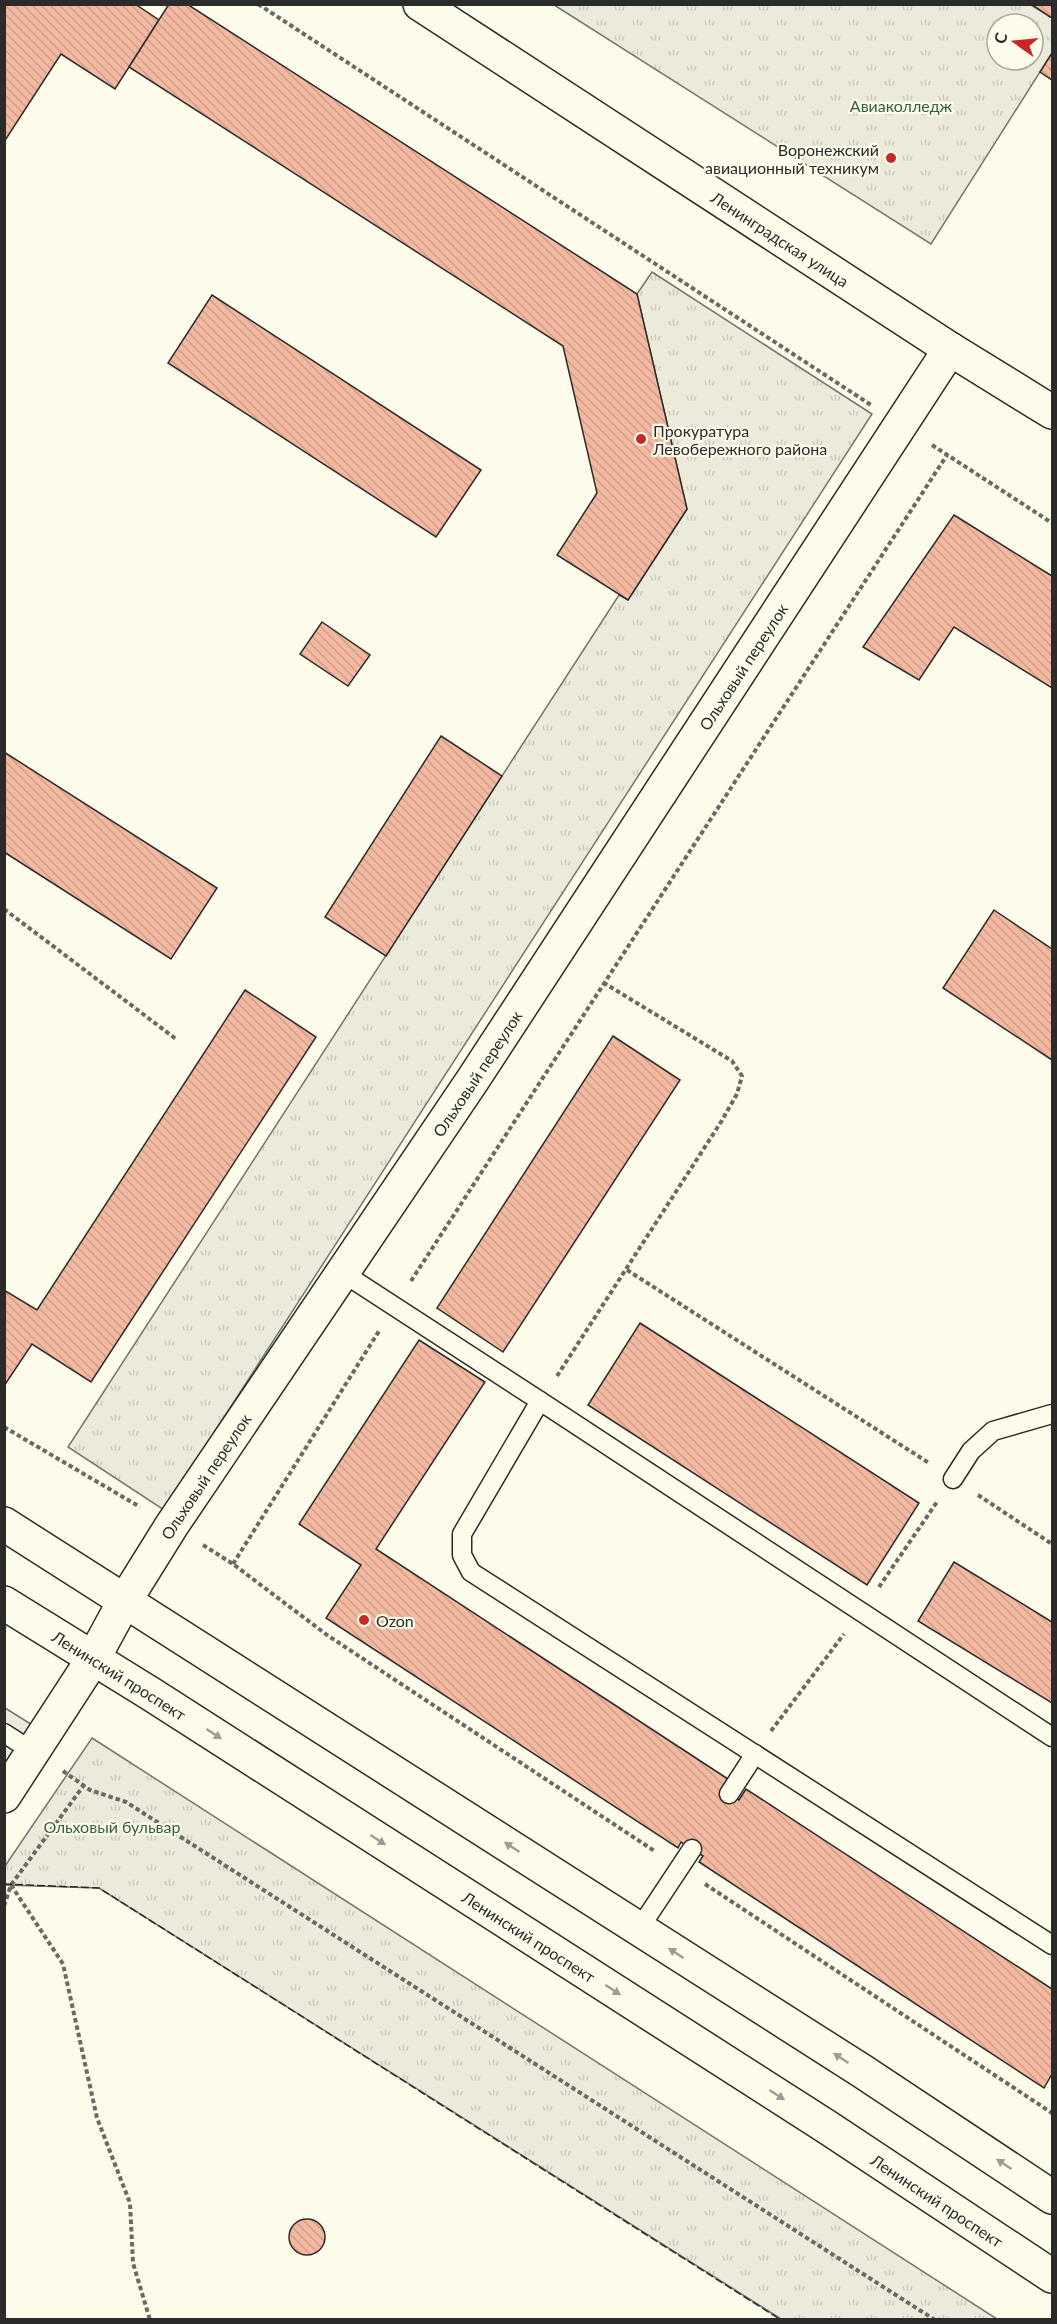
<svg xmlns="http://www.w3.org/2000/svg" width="1057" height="2324" viewBox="0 0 1057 2324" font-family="Lato,sans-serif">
	<defs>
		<pattern id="grass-tufts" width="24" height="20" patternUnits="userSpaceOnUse" patternTransform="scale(1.5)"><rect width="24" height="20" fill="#ecebdb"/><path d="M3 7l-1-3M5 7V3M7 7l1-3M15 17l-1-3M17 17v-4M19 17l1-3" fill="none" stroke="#cbcabc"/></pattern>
		<pattern id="building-back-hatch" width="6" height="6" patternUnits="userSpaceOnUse" patternTransform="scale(1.5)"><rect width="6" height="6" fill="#f2b8a0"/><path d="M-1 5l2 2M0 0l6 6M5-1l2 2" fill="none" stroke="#d09e8a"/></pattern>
	</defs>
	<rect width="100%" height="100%" fill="#fdfbea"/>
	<g fill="url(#grass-tufts)" stroke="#74746e" stroke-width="1.5" fill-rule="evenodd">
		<path d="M554 5H1031L1052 18V53L931 244ZM997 24H1033V60H997Z"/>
		<path d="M652 272 872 414 164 1510 68 1447 619 595 628 600 687 509 637 294Z"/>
		<path d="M92 1738 997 2319H781L99 1888 5 1885V1866Z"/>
	</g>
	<path fill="#eceadb" stroke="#74746e" stroke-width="1.5" d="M5 1708 34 1726 5 1774Z"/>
	<g fill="url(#building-back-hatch)" stroke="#2b2b2b" stroke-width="1.5">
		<path d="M4 4H135L159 20 115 89 61 54 4 142Z"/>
		<path d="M169 4H187L637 294 687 509 628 600 557 555 597 493 563 346 129 67Z"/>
		<path d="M1031 4H1052V18Z"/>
		<path d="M1052 53V80L1040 72Z"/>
		<path d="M212 295 481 470 436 537 168 363Z"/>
		<path d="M954 515 1052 576V688L954 627 919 680 863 647Z"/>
		<path d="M322 622 370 655 348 686 300 654Z"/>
		<path d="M441 736 502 776 386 956 325 917Z"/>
		<path d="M4 752 217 888 171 959 4 852Z"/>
		<path d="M994 910 1052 949V1060L943 988Z"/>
		<path d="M245 990 316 1037 91 1382 32 1344 4 1386V1290L37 1310Z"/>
		<path d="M613 1036 680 1080 503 1352 437 1308Z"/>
		<path d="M640 1323 919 1503 867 1585 588 1405Z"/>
		<path d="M419 1340 485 1382 376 1549 728 1779 729 1794 739 1800 746 1789 1052 1989V2074L1044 2088 699 1862 703 1856 681 1842 678 1848 326 1618 361 1565 299 1524Z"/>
		<path d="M954 1562 1052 1622V1703L918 1621Z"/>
		<circle cx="307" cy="2237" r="18"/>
	</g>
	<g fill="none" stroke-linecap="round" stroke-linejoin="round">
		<g stroke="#2b2b2b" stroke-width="21">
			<g id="lane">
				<path d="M343 1273 540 1401 462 1534V1555L471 1572 1052 1945"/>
				<path d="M540 1401 1052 1737"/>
				<path d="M953 1479 971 1451 993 1431 1052 1414"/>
				<path d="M4 1733 32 1751"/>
				<path d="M729 1794 755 1754"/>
				<path d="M639 1929 692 1849"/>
			</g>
		</g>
		<g stroke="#2b2b2b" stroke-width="36">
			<g id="street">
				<path id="s1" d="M4 1796 93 1659 124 1602 172 1525 472 1081 950 349"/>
			</g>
		</g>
		<g stroke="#2b2b2b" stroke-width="36">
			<g id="secondary">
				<path id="s2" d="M420 4 950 349 1052 412"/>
			</g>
		</g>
		<g stroke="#2b2b2b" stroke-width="36">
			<g id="primary">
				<path d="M4 1524 862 2071 1052 2197"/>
				<path id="s3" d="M4 1603 151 1694 827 2127 1052 2276"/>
			</g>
		</g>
		<g stroke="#6a6964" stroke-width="4" stroke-dasharray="4.5 3" stroke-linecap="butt">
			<path d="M258 4 871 405"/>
			<path d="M932 445 1052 523"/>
			<path d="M4 909 176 1039"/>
			<path d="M627 1270 929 1463"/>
			<path d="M411 1281 947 455"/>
			<path d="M557 1376 721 1122 737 1094 742 1076 732 1061 604 983"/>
			<path d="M4 1427 140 1507"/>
			<path d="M978 1495 1052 1544"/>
			<path d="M203 1545 233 1564 327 1635 656 1852"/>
			<path d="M233 1564 379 1331"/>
			<path d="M879 1587 937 1502"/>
			<path d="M771 1731 844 1634"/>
			<path d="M63 1771 90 1790 126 1802 935 2320"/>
			<path d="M705 1884 1052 2113"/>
			<path d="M11 1885 63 1964 97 2118 130 2203 133 2263 150 2320"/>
			<path d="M4 1906 11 1885 84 1785"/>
		</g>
		<use href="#lane" stroke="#fdfbea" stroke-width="18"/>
		<use href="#street" stroke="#fdfbea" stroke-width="33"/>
		<use href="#secondary" stroke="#fdfbea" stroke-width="33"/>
		<use href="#primary" stroke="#fdfbea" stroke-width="33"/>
		<path stroke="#2b2b2b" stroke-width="1.5" stroke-dasharray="8 3" stroke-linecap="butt" d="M4 1884 99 1888 781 2320"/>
	</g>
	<defs><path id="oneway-solid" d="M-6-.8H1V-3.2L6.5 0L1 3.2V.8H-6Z" transform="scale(1.5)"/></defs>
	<g fill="#9e9d94">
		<use href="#oneway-solid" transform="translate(214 1734) rotate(33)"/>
		<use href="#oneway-solid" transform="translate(378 1840) rotate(33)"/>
		<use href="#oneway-solid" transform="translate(512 1847) rotate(-147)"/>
		<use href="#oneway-solid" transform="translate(676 1953) rotate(-147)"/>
		<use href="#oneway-solid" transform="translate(613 1990) rotate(33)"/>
		<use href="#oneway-solid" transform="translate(841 2058) rotate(-147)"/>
		<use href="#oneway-solid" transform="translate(777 2095) rotate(33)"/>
		<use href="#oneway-solid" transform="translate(1004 2164) rotate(-147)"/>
	</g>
	<g fill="#c62828" stroke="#fdfbea" stroke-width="2">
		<circle cx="891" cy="158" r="6"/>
		<circle cx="641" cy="439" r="6"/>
		<circle cx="364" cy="1620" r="6"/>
	</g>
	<g text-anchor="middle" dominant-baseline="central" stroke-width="4.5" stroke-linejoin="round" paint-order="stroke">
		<g font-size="16" fill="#34623c" stroke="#fdfbea">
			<text x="901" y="105">Авиаколледж</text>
			<text x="112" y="1826">Ольховый бульвар</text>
		</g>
		<g font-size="16" fill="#2b2b2b" stroke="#fdfbea" text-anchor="start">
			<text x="879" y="149" text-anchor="end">Воронежский<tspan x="879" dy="18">авиационный техникум</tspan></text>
			<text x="653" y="430">Прокуратура<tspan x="653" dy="18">Левобережного района</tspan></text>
			<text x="376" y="1620">Ozon</text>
		</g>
		<g font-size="16" fill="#2b2b2b" stroke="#fdfbea">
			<text stroke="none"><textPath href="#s2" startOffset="430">Ленинградская улица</textPath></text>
			<text stroke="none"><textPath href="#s1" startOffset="1350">Ольховый переулок</textPath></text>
			<text stroke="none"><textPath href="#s1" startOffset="864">Ольховый переулок</textPath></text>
			<text stroke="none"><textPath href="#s1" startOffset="378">Ольховый переулок</textPath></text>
			<text stroke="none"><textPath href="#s3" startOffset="136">Ленинский проспект</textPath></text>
			<text stroke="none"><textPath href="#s3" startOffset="622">Ленинский проспект</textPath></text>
			<text stroke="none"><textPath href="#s3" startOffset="1108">Ленинский проспект</textPath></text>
		</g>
	</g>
	<rect width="1057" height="2324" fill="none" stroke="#2b2b2b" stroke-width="12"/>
	<g transform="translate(1015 42) rotate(285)"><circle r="28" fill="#fdfbea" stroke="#a9a89e" stroke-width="1.5"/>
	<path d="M0-4.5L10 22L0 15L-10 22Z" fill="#c62828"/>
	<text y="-9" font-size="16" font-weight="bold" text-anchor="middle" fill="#2b2b2b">С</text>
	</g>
</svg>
